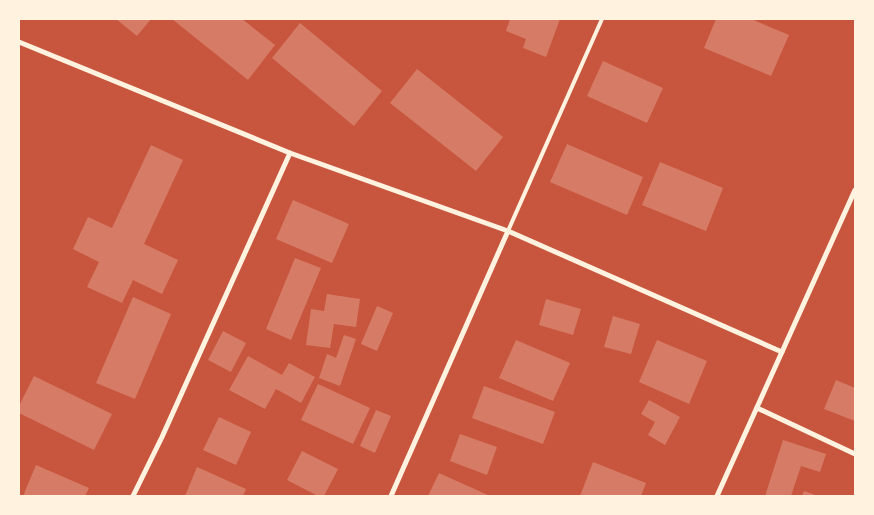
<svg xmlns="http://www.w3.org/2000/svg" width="874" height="515" viewBox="0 0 874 515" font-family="'Nunito Sans',sans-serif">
	<rect width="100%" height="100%" fill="#c8553d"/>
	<g fill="#d67c66">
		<path d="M116 19H151L137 36Z"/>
		<path d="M172 19H242L275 45 248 80Z"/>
		<path d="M510 19H560L546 57 523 48 526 39 506 31Z"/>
		<path d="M716 19H751L789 35 771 76 704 48Z"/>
		<path d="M300 23 382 91 354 126 272 58Z"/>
		<path d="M603 61 663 88 647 123 587 96Z"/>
		<path d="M417 69 503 137 476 171 390 103Z"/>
		<path d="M567 144 643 177 627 215 550 182Z"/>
		<path d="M151 145 183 160 144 244 178 260 162 294 133 280 122 303 87 287 99 262 73 249 88 217 112 228Z"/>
		<path d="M660 162 723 188 706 231 642 205Z"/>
		<path d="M293 200 349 224 332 263 276 239Z"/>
		<path d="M295 258 321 268 291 340 266 329Z"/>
		<path d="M327 294 360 299 356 327 334 324 330 348 306 345 311 309 324 311Z"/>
		<path d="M133 297 171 314 135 399 96 383Z"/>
		<path d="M546 299 581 309 573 335 539 325Z"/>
		<path d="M377 306 393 313 377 351 361 344Z"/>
		<path d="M613 316 640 324 631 354 604 347Z"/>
		<path d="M223 331 246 343 231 372 208 360Z"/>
		<path d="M344 335 356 339 340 386 319 378 327 354 336 358Z"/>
		<path d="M516 340 570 363 553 401 499 378Z"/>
		<path d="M657 340 707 361 689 404 639 382Z"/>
		<path d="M248 356 282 375 289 363 315 377 301 403 276 389 265 409 229 390Z"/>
		<path d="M34 376 112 414 94 450 19 413V406Z"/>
		<path d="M836 380 855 388V421L824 409Z"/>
		<path d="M318 384 370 408 353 444 301 420Z"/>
		<path d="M484 386 555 412 543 444 472 418Z"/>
		<path d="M649 400 680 417 665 445 648 435 655 422 641 414Z"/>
		<path d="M376 410 391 416 375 453 360 446Z"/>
		<path d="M219 417 251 432 236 465 203 450Z"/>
		<path d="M460 434 497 447 487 475 450 461Z"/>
		<path d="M783 440 826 454 820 472 801 466 791 496H765Z"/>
		<path d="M302 451 338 469 324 496H318L287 480Z"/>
		<path d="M593 462 646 483 641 496H580Z"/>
		<path d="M36 465 89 488 85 496H23Z"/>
		<path d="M197 467 246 489 243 496H185Z"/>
		<path d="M439 473 490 496H428Z"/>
		<path d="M804 491 818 496H802Z"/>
	</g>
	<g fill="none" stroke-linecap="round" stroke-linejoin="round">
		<path stroke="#fff3e0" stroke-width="4" d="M508 231 602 19"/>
		<g stroke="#fff3e0" stroke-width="5">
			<path d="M19 42 290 153 508 231 782 352"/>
			<path d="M757 408 855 454"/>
			<path d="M133 496 162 437 290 153"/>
			<path d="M391 496 508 231"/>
			<path d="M717 496 855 190"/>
		</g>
	</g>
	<rect width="874" height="515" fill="none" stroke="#fff3e0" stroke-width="40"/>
</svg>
